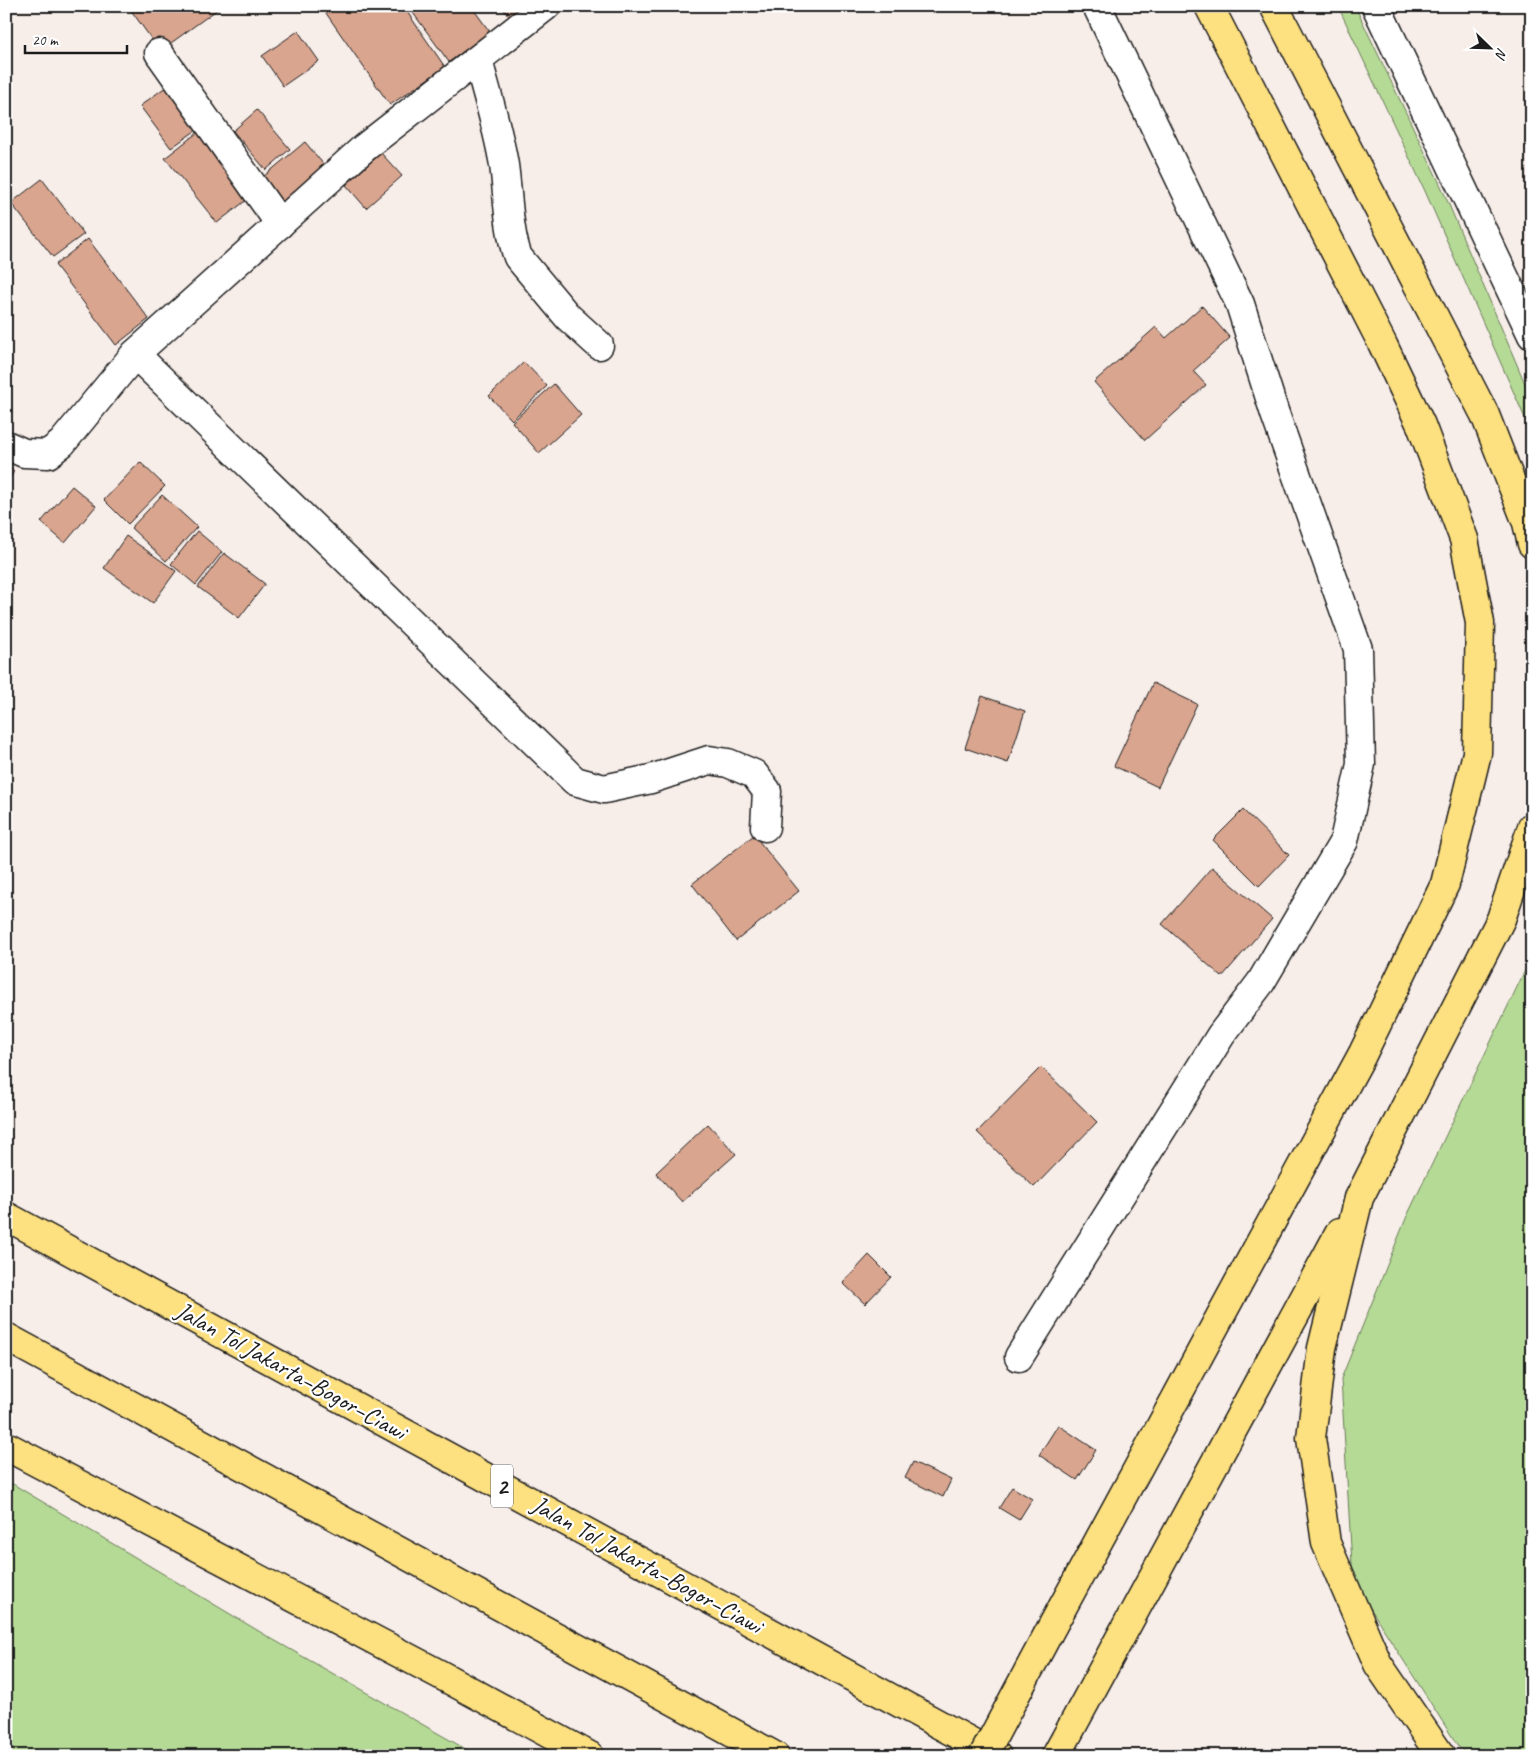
<svg xmlns="http://www.w3.org/2000/svg" width="1538" height="1762" viewBox="0 0 1538 1762" font-family="Caveat,sans-serif">
	<rect width="100%" height="100%" fill="#f7ede9"/>
	<filter id="ink" filterUnits="userSpaceOnUse"><feTurbulence type="fractalNoise" baseFrequency=".02" numOctaves="2"/><feDisplacementMap in="SourceGraphic" scale="10" xChannelSelector="R" yChannelSelector="G"/><feConvolveMatrix kernelMatrix="1 2 1 2 8 2 1 2 1" color-interpolation-filters="sRGB"/></filter>
	<g filter="url(#ink)">
		<g fill="#b5da95" stroke="#687b58">
			<path d="M1338 6H1355L1441 186 1532 400V434L1425 191Z"/>
			<path d="M1532 956V1756H1468L1458 1746 1353 1581 1341 1379 1407 1216Z"/>
			<path d="M6 1480 272 1639 478 1756H6Z"/>
		</g>
		<g fill="#d9a58f" stroke="#1c1c1c">
			<path d="M128 6H222L160 51Z"/>
			<path d="M321 6H403L445 67 390 105Z"/>
			<path d="M408 6H471L490 32 449 62Z"/>
			<path d="M500 6H526L511 18Z"/>
			<path d="M298 31 319 61 283 86 262 56Z"/>
			<path d="M171 83 202 126 171 148 140 106Z"/>
			<path d="M257 110 290 149 266 170 233 131Z"/>
			<path d="M202 129 253 195 217 223 165 158Z"/>
			<path d="M305 142 330 172 282 213 257 182Z"/>
			<path d="M381 153 402 176 366 208 346 185Z"/>
			<path d="M42 179 84 234 53 257 11 203Z"/>
			<path d="M88 239 149 319 116 345 55 265Z"/>
			<path d="M1202 306 1230 338 1193 371 1206 385 1145 440 1094 382 1156 327 1166 338Z"/>
			<path d="M524 362 547 386 512 420 489 396Z"/>
			<path d="M554 384 581 415 539 453 512 422Z"/>
			<path d="M140 462 165 486 128 524 104 500Z"/>
			<path d="M6 467 14 471 6 486Z"/>
			<path d="M72 486 96 506 65 543 41 522Z"/>
			<path d="M162 495 197 527 166 561 131 528Z"/>
			<path d="M197 531 222 552 196 585 171 564Z"/>
			<path d="M126 536 176 571 153 603 104 568Z"/>
			<path d="M224 553 265 584 239 618 198 587Z"/>
			<path d="M1153 683 1197 704 1158 787 1114 766Z"/>
			<path d="M982 696 1025 711 1008 763 965 748Z"/>
			<path d="M1243 810 1289 855 1259 886 1213 840Z"/>
			<path d="M754 835 799 891 736 941 692 884Z"/>
			<path d="M1212 867 1272 919 1222 977 1162 924Z"/>
			<path d="M1041 1067 1097 1122 1034 1187 977 1132Z"/>
			<path d="M708 1124 736 1154 682 1202 656 1173Z"/>
			<path d="M869 1255 891 1277 865 1304 843 1283Z"/>
			<path d="M1058 1425 1096 1450 1077 1480 1039 1455Z"/>
			<path d="M913 1462 951 1480 943 1497 905 1478Z"/>
			<path d="M1012 1487 1032 1499 1019 1520 999 1508Z"/>
		</g>
		<g fill="none" stroke-linecap="round" stroke-linejoin="round">
			<g stroke="#1c1c1c" stroke-width="31">
				<g id="minor">
					<path d="M159 53 280 224"/>
					<path d="M478 60C487 94 498 129 504 165 508 193 508 231 518 257L568 317 599 345"/>
					<path d="M135 354 575 781 604 789 651 779 709 760 728 763 754 774 767 791 765 827"/>
					<path d="M6 445 24 453 48 454 62 443 135 354 364 148 546 6"/>
					<path d="M1019 1357 1221 1035 1261 982 1344 841 1361 764 1358 649 1275 414 1240 304 1097 6"/>
				</g>
			</g>
			<g stroke="#1c1c1c" stroke-width="31">
				<path id="secondary" d="M1376 6 1532 335"/>
			</g>
			<g stroke="#1c1c1c" stroke-width="31">
				<g id="motorway">
					<path d="M1274 6 1485 415 1527 523 1532 544"/>
					<path d="M6 1216 997 1756"/>
					<path d="M6 1337 775 1756"/>
					<path d="M6 1446 439 1674 590 1756"/>
					<path d="M1048 1634 1362 1055 1445 884 1477 753 1480 623 1464 539 1421 425 1382 343 1209 6"/>
					<path d="M1056 1756 1340 1232"/>
					<path d="M1441 1756 1378 1664 1326 1543 1311 1438 1322 1348 1359 1198 1501 919 1532 827"/>
				</g>
			</g>
			<use href="#minor" stroke="#fff" stroke-width="28"/>
			<use href="#secondary" stroke="#fff" stroke-width="28"/>
			<use href="#motorway" stroke="#fde080" stroke-width="28"/>
			<g stroke="#1c1c1c" stroke-width="31" stroke-linecap="butt">
				<path id="motorway-bridge" d="M983 1756 1048 1634"/>
			</g>
			<use href="#motorway-bridge" stroke="#fde080" stroke-width="28"/>
		</g>
	</g>
	<g text-anchor="middle" dominant-baseline="central" stroke-width="4.5" stroke-linejoin="round" paint-order="stroke">
		<rect fill="#fff" stroke="#606060" stroke-width="1" x="491" y="1464.5" width="22" height="43" rx="4"/>
		<g font-size="24" font-weight="bold" fill="#1c1c1c">
			<text x="502" y="1486">2</text>
		</g>
		<g font-size="25" fill="#1c1c1c" stroke="#fff">
			<text transform="translate(291 1371) rotate(29)">Jalan Tol Jakarta–Bogor–Ciawi</text>
			<text transform="translate(647 1565) rotate(29)">Jalan Tol Jakarta–Bogor–Ciawi</text>
		</g>
	</g>
	<rect width="1538" height="1762" fill="none" stroke="#fff" stroke-width="25"/>
	<rect x="12" y="12" width="1513" height="1737" fill="none" stroke="#1c1c1c" stroke-width="2" filter="url(#ink)"/>
	<g transform="translate(1490 48) rotate(113)" stroke="#ffffff" stroke-width="4" paint-order="stroke">
	<path d="M0-4L9 19L0 12L-9 19Z" fill="#1c1c1c"/>
	<text y="-8" font-size="14" font-weight="bold" text-anchor="middle" fill="#1c1c1c">N</text>
	</g>
	<path d="M25 45v8h102v-8" fill="none" stroke="#1c1c1c" stroke-width="2.5"/>
	<text x="32" y="45" font-size="15" fill="#1c1c1c" stroke="#ffffff" stroke-width="4" paint-order="stroke">20 m</text>
</svg>
